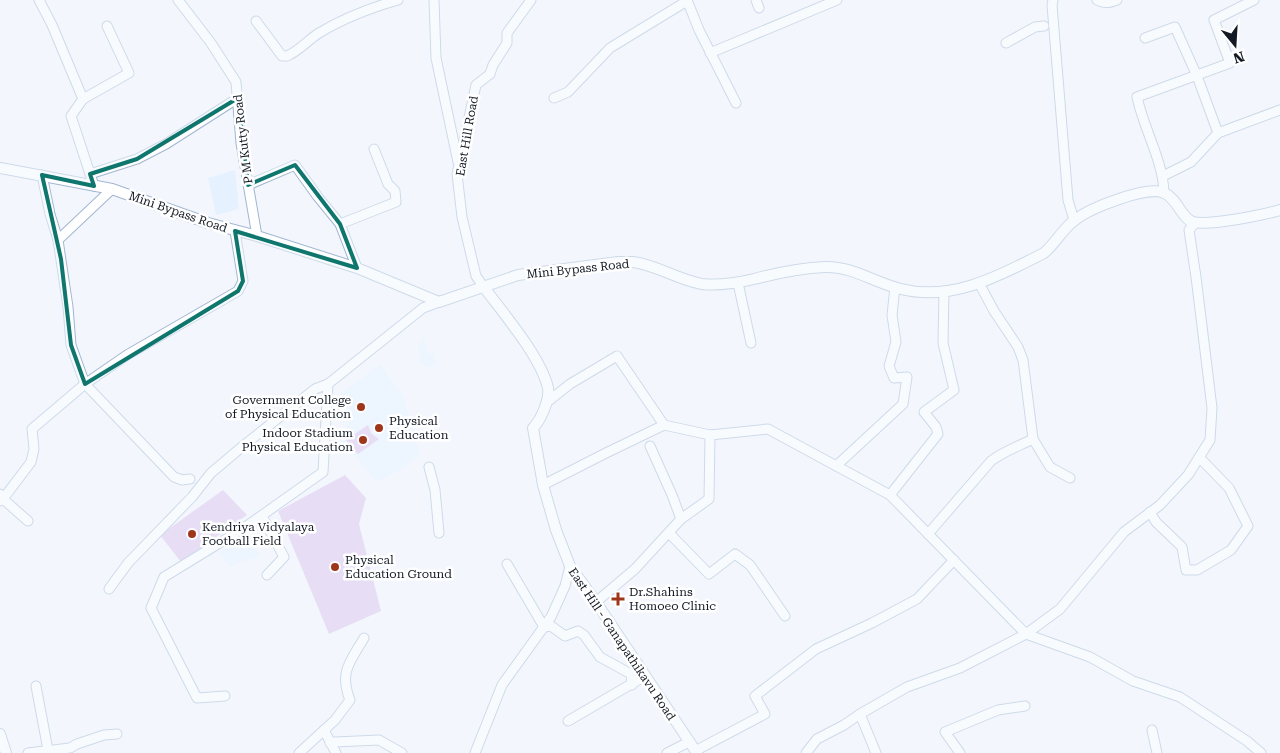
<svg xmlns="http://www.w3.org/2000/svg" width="1280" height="753" viewBox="0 0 1280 753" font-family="'Roboto Serif',serif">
	<rect width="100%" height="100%" fill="#f3f7fd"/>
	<g fill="#e6f1ff">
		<path d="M235 170 239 209 216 215 208 178Z"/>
		<path d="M423 336 429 354 433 353 436 365 427 367 419 362 418 358 421 357 418 346Z"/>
		<path d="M380 364 403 396 420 455 403 468 377 482 338 437 351 418 341 394Z"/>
		<path d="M247 540 261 555 230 566 218 552Z"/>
	</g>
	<g fill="#d9beeb">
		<path d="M368 425 371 433 379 439 358 454 352 449 346 440Z"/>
		<path d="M345 475 366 498 359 524 381 611 329 634 278 511Z"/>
		<path d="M223 490 247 515 181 562 160 535Z"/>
	</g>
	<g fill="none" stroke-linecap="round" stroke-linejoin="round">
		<g stroke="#a2b6d1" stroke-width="11">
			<g id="minor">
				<path d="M39 0 52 25 83 99"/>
				<path d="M178 0 211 43 236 82 241 143 257 236"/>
				<path d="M434 0 436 58 458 162"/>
				<path d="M687 0 699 30 736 103"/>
				<path d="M756 0 759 8"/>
				<path d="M1053 0 1052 5 1068 200 1074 220"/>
				<path d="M1097 0C1104 4 1109 3 1117 0"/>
				<path d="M256 21 282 56H287C299 51 308 40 319 33 344 18 370 8 398 0"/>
				<path d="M1145 38 1175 27 1197 76 1218 133"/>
				<path d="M1006 43 1035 27 1044 26"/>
				<path d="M710 53 837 0"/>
				<path d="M554 98 568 92 610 48 687 1"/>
				<path d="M90 174 137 159 166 144 238 98"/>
				<path d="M42 175 50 214 58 240"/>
				<path d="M1163 176 1191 162 1218 133 1280 110"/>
				<path d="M248 185 295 165 318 197 340 224"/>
				<path d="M94 186 71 116 83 99 129 73 107 26"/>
				<path d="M112 189 58 240 68 307 71 345 85 384 127 355 238 291 243 281 235 231"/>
				<path d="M1164 193C1163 160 1144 130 1137 97L1230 63 1214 20 1254 0"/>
				<path d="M357 268 340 224 396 202 395 191 388 184 374 149"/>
				<path d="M738 283 751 343"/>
				<path d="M979 283 994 311 1018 347 1023 360 1033 439 1050 467 1070 478"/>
				<path d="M483 286 476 276 462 217 457 174 476 85 490 74 493 65 507 43V33L531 0"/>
				<path d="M546 403 570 384 617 356 664 425"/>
				<path d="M836 466 903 404 907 377 894 378 889 366 896 342 892 315 895 287"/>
				<path d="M429 467 435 490 439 533"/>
				<path d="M543 485 606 453 664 425 710 435 768 429 890 495 1026 634 1090 657 1133 681 1180 697 1247 741 1261 753"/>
				<path d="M0 494 3 499 28 521"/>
				<path d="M890 495 938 434 936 427 924 412 954 390 943 343 944 291"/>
				<path d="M0 501 3 499 31 462 34 449 32 429 85 384 174 477 182 480 190 479"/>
				<path d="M1150 512 1156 522 1182 547 1186 570H1197L1231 550 1248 526 1229 488 1199 457"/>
				<path d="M262 516 284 557 267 575"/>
				<path d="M681 519 709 499 710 435"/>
				<path d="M669 533 709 574 735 554 750 565 785 616"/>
				<path d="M928 534 991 461C1004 451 1019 446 1033 439"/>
				<path d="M507 564 544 627 551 626 565 636 578 631 584 635 600 657 631 674 632 685"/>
				<path d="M109 589 128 563 192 497 211 473 243 446 315 389 328 384"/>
				<path d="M596 602 635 569 681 519 672 495 650 446"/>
				<path d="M36 686 48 750"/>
				<path d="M225 696 197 698 151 608 164 577 244 528 323 472 328 384 423 308 439 302"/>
				<path d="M568 721 645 676"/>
				<path d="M324 730 336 753"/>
				<path d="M1152 730 1157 753"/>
				<path d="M330 743 335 742 379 740 402 753"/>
				<path d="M695 751 765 714 755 696 816 649 872 623 917 599 954 560"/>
				<path d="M28 753 70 748 77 744 104 735 117 734"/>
				<path d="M299 753 335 720 350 700C339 672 350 662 364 638"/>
				<path d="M475 753 502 685 551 617 565 586 570 566"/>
				<path d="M667 753 689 742"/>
				<path d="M806 753 817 739 844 725 860 714"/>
				<path d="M876 753 860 714 907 687 960 668 1026 634 1060 609 1124 532 1160 505 1188 475 1210 440 1212 408 1196 277 1189 230 1195 223"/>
				<path d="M960 753 945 732 998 710 1025 706"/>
			</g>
		</g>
		<g stroke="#a2b6d1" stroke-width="12">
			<g id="major">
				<path d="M0 168 112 189 208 223 257 236 357 268 439 302 518 275 618 262C623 262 628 262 633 262 657 265 678 280 702 284 719 286 737 283 754 279 777 273 802 268 825 267 852 266 875 283 901 289 952 302 1001 275 1044 253 1056 243 1063 228 1075 220 1090 208 1148 185 1164 193 1177 198 1182 219 1193 222 1209 226 1263 215 1280 210"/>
				<path d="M483 286C503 313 541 357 548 388 550 399 541 420 533 428L543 485 556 530 570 566 596 602 697 753"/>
				<path d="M0 734 6 753"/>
			</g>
		</g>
		<use href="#minor" stroke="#fff" stroke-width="9"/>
		<use href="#major" stroke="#fff" stroke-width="10"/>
	</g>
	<path d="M0 0H1280V753H0ZM238 98 248 185 295 165 340 224 357 268 235 231 243 281 238 291 85 384 71 345 61 259 42 175 94 186 90 174 137 159Z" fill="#f3f7fd" fill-opacity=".55" fill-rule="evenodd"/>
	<path fill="none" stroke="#0f766e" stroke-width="4" stroke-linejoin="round" d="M238 98 248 185 295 165 340 224 357 268 235 231 243 281 238 291 85 384 71 345 61 259 42 175 94 186 90 174 137 159Z"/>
	<g fill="#9e361b" stroke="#fff" stroke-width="2">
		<circle cx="361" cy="407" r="5"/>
		<circle cx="379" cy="428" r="5"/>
		<circle cx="363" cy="440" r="5"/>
		<circle cx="192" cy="534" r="5"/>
		<circle cx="335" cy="567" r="5"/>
		<path d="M615.5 591.5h5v5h5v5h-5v5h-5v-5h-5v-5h5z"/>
	</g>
	<g text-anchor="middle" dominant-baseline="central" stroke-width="5" stroke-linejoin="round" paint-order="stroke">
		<g font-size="12" fill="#131a24" stroke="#fff">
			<text transform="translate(467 136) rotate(-80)">East Hill Road</text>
			<text transform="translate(243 139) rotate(-97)">P M Kutty Road</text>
			<text transform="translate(178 212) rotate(19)">Mini Bypass Road</text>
			<text transform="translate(578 269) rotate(-6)">Mini Bypass Road</text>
			<text transform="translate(622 644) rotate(56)">East Hill - Ganapathikavu Road</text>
		</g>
		<g font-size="12" fill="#131a24" stroke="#fff" text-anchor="start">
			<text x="351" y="400" text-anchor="end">Government College<tspan x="351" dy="14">of Physical Education</tspan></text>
			<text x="389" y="421">Physical<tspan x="389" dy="14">Education</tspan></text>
			<text x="353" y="433" text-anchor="end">Indoor Stadium<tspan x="353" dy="14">Physical Education</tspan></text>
			<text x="202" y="527">Kendriya Vidyalaya<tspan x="202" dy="14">Football Field</tspan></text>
			<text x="345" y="560">Physical<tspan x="345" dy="14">Education Ground</tspan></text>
			<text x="629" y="592">Dr.Shahins<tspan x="629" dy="14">Homoeo Clinic</tspan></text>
		</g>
	</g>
	<g transform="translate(1235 45) rotate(162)" stroke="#ffffff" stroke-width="4" paint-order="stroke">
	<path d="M0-4L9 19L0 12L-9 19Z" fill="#131a24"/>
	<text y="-8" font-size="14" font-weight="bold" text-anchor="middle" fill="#131a24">N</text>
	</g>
</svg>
